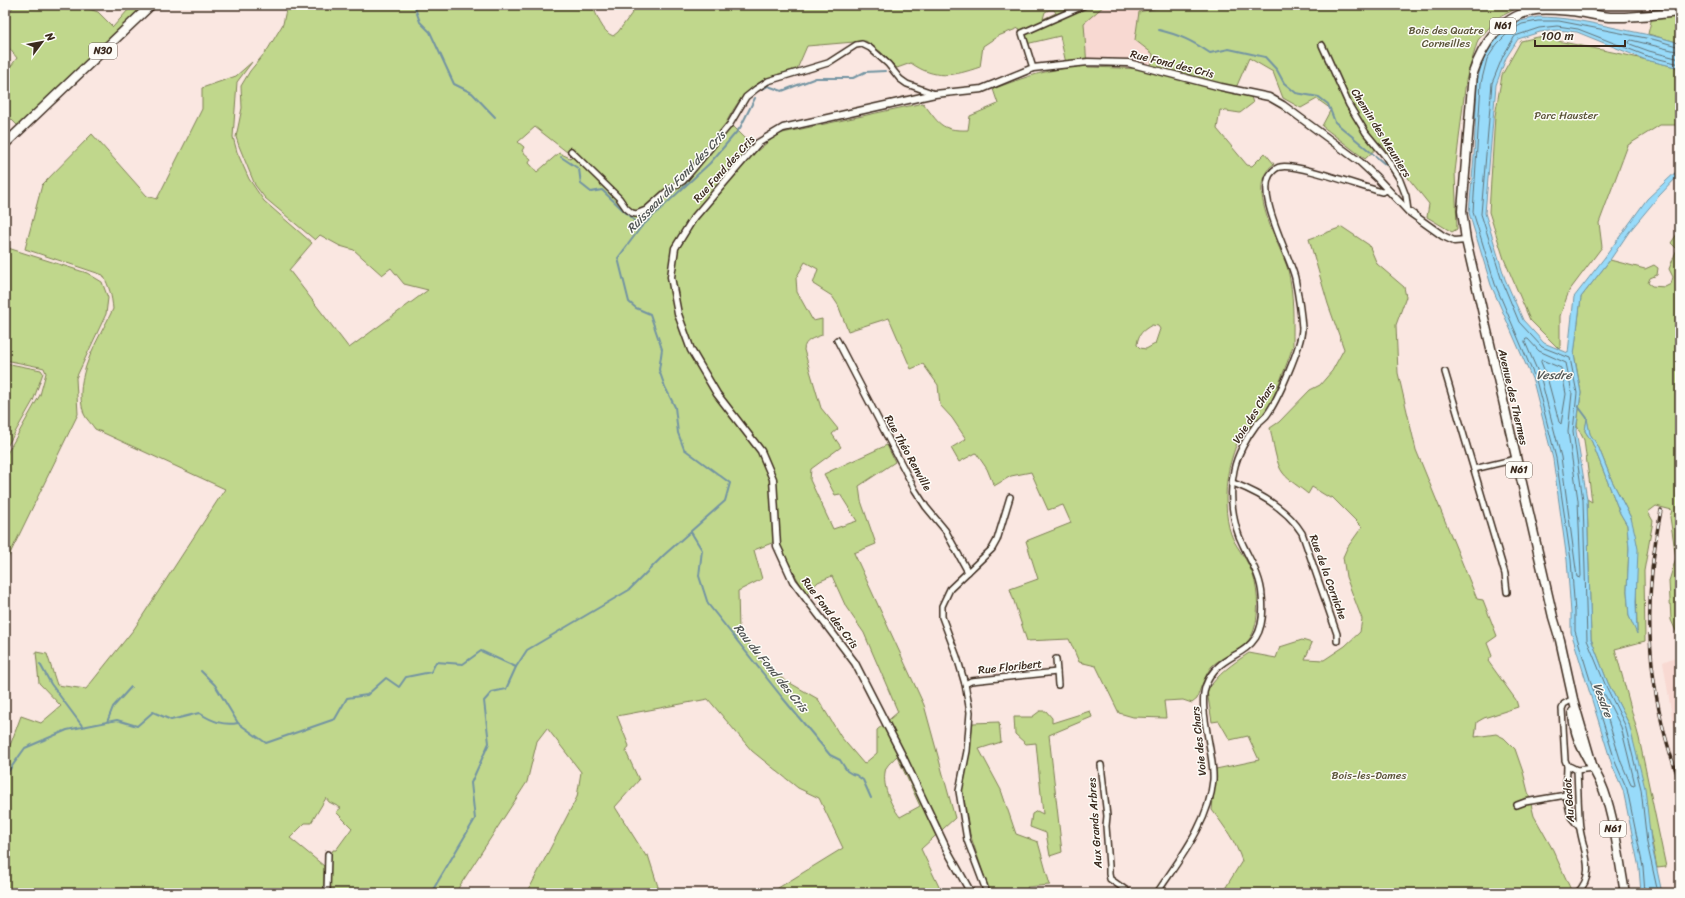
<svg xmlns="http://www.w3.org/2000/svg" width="1685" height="898" viewBox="0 0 1685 898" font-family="Sriracha,sans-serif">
	<rect width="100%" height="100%" fill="#fae7e1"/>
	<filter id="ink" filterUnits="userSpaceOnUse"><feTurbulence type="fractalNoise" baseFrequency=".025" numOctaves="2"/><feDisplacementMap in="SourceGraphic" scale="8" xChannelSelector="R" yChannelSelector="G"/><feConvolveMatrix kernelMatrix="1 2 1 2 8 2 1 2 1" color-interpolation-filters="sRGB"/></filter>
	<g filter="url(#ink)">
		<g fill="#f8d9d2">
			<path d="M1105 5H1163L1162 7 1139 12 1135 40 1153 54 1152 69 1087 67 1084 22Z"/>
			<path d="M1680 655V743L1673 723 1663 662Z"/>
		</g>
		<g fill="#c0d78c" stroke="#7e8055" fill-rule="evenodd">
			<path d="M14 5H78L98 12 113 27 128 10 122 5H137L139 7 142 5H159L113 37 18 126 5 113V74L17 58 5 43V20Z"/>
			<path d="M287 5H592C597 15 602 32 613 36L618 32 638 5H1105L1084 23 1087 67 1151 69 1153 54 1135 40 1139 12 1162 7 1163 5H1519V7L1498 18 1478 40 1466 80 1455 172 1457 229 1452 232 1427 217 1429 204 1381 144 1365 159 1322 126 1331 109 1317 99 1301 108 1283 98 1273 72 1249 58 1235 90 1251 97 1253 103 1240 113 1220 110 1217 129 1247 165 1252 166 1265 153 1274 164C1243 185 1280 243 1288 270 1294 294 1293 320 1293 345 1292 352 1271 405 1266 412 1260 420 1249 426 1242 434 1237 439 1229 466 1228 474 1225 489 1225 519 1231 534 1235 546 1245 556 1250 568 1258 583 1260 613 1254 630 1246 652 1227 652 1212 666 1206 673 1199 691 1197 699L1192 703 1183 700 1164 701 1166 718 1133 717 1119 713 1096 666 1079 662 1069 639 1027 641 1010 589 1038 579 1026 541 1071 523 1063 505 1048 510 1031 472 1011 476 994 486 987 469 976 453 959 462 951 448 966 439 952 418 940 405 938 385 923 364 911 369 889 318 848 331 838 305 832 296 813 284 818 269 805 262 796 278 797 292 813 321 822 319V335C814 338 804 340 804 350L821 408 838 429 832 434 841 447 811 469 810 480 833 529 857 521 840 494 835 495 824 474 887 445 895 462 859 486 861 501 876 544 854 553 924 705 955 818 921 849 941 891 939 893H770L843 848 819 798 798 788 752 751 708 699 617 716 629 746 626 752 639 780 615 807 646 856 648 855 660 893H527L577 797 581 772 547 728 537 741 527 782 455 893H330V857L333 850H336L352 828 336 812 341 808 329 802 326 798 311 823H305L290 838 324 866V893H5V752L11 743 21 716 41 723 61 706 39 683 36 652 47 654 57 685 86 689 134 629 225 489 95 429C92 424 86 419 84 414 72 377 98 341 113 309 112 296 109 286 103 275L25 249 42 185 92 134 147 196 157 199 202 109V88L236 76 252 62 237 82 233 137 237 152 249 179 264 201 312 243 289 270 349 348 428 290 404 284 391 268 382 275 354 250 340 246 320 235 315 240 265 198 255 185 239 146 236 137 242 108 241 86 250 71 268 49 283 24ZM1049 10H1054L1056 13 1043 19 1045 12ZM1019 28 1022 33 1026 44 1060 36 1067 68C1041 71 1017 80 993 89L998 104 970 116 968 130C940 131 939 123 923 103L778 134 757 151 727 121C735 105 747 88 764 80 774 75 786 72 797 69L807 46 866 41 881 52 897 68 911 63C935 80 954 76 980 67L983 46 998 36ZM535 127 572 156 570 158 559 153 537 172 529 163 531 159 522 151 524 147 518 142ZM1152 325 1158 326 1160 329 1155 344 1146 349 1140 348 1137 345C1138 334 1143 330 1152 325ZM777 541 806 595 818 582 832 576 846 607 864 633 898 712 877 730V753L864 764 841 737 818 699 769 671 739 631 738 591 762 579 754 550ZM897 756 920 806 900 817C890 804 881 784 886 768 888 764 894 759 897 756Z"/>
			<path d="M1680 15V43L1648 34 1652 17Z"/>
			<path d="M1538 37 1622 54 1680 68V125H1660L1628 145 1599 223 1602 247 1569 291 1560 316V350L1530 320 1504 259 1489 212 1495 116 1502 75 1521 41Z"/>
			<path d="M1342 227 1369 245 1377 264 1404 287 1406 297 1396 325 1398 373 1416 450 1477 599 1483 600 1497 636 1487 643 1492 656 1488 661 1516 700 1518 707 1484 718 1477 722 1475 737 1496 734 1504 738 1515 749 1523 772 1534 816 1553 850 1571 890 1566 893H1228L1226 887 1242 861C1236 842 1224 826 1212 810L1216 769 1259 760 1248 736 1230 740 1219 721 1212 722 1207 691C1218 674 1232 664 1249 653L1276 658 1280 647 1302 640 1312 643 1305 659 1324 660 1345 646 1360 632 1362 619 1346 577 1343 557 1347 548 1362 527 1332 497 1330 498 1312 487 1308 494C1300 487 1289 481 1283 473 1276 465 1273 440 1270 428L1279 422 1310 390 1320 385 1332 371 1344 349 1328 304 1309 239Z"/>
			<path d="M1680 231V640L1671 620 1669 581 1676 558 1670 517 1672 510 1656 506 1648 512 1653 521 1644 571 1645 641 1615 649 1639 738 1666 867 1657 868 1629 724 1608 683 1591 639 1587 499 1592 502 1584 440 1577 426 1581 393 1574 353 1581 297 1610 260 1645 269 1654 265 1658 268 1657 275 1650 278 1648 283 1652 286 1665 287 1671 284 1673 277 1669 269 1677 249 1671 243 1677 234ZM1587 420 1590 434 1598 446 1612 481 1631 518 1636 580 1637 632 1629 616 1627 591 1629 548 1627 525 1620 513 1592 442 1585 431Z"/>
			<path d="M8 248 87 273 102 282 108 298 106 314 76 378 78 414 5 564V457L40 395 46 373 44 368 40 367 5 360V255Z"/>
			<path d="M5 363 41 370 43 373 33 401 5 450Z"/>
			<path d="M1040 711H1046L1052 718V723L1090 711 1092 717 1049 735 1062 852 1050 856 1046 833 1030 827 1032 814 1037 811 1043 814 1036 743 1026 744 1015 734 1014 717H1032Z"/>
			<path d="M999 722 1001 742 979 749 1001 790 1016 834 1038 842 1050 885 1027 887 1030 893H990L970 834 962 787 973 723Z"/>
		</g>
		<g fill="#98dbfa" stroke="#7394a2">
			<path d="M1538 17C1563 17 1587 22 1611 27 1634 32 1657 36 1680 43V68L1646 60 1577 32 1557 30 1540 32 1518 39 1506 58 1496 85 1485 213 1505 279 1523 320 1544 343 1568 353 1574 297 1605 257 1647 199 1680 168 1674 174 1678 176 1659 196 1629 232 1610 260 1581 297 1574 355 1581 393 1576 431 1587 499 1591 639 1608 683 1629 724 1645 788 1651 842 1662 893H1641L1639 868 1623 790 1612 765 1571 632V613L1567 560 1553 459 1533 381 1491 285 1469 213 1474 156 1477 82 1483 57 1493 42 1507 28 1521 21Z"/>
			<path d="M1587 418 1590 434 1598 446 1612 481 1631 518 1635 534 1638 549 1636 602 1637 634 1629 616 1627 591 1629 548 1627 525 1620 513 1592 442 1585 431Z"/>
		</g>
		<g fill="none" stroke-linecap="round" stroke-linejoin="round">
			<g stroke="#607176" stroke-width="1">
				<path d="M1680 52 1631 40 1629 42 1630 44 1649 51 1680 59"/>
				<path d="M1526 339H1528L1539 351 1566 363 1572 393 1568 432 1578 500 1581 576 1580 578 1577 577 1561 457 1541 379 1525 342Z"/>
				<path d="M1542 360 1561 368 1566 394 1561 424 1559 422 1547 377 1541 362Z"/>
				<path d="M1602 694 1605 695 1621 727 1635 784 1634 786 1631 785 1621 762 1601 697Z"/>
				<path d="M1645 893 1643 867 1627 789 1616 764 1575 631V612L1571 560 1556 458 1536 380 1495 284 1473 212 1481 83 1487 59 1497 44 1510 31 1522 24 1538 21H1559L1656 40 1680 47"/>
				<path d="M1658 893 1647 843 1641 789 1625 725 1605 684 1587 640 1583 500 1573 431 1577 393 1570 358 1542 347 1519 322 1502 281 1481 214 1492 83 1503 56 1515 36 1539 28 1557 26 1578 29 1647 56 1680 64"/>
			</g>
			<g stroke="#7394a2" stroke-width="2">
				<path d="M414 5 420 22 430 32 454 84 472 93 495 117"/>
				<path d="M1159 30C1180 35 1192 41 1210 53L1229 49 1265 57 1277 70 1284 83 1296 93 1319 97 1328 104 1335 122 1386 165"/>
				<path d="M763 89 768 86 782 91 816 78H853L865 72 885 71"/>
				<path d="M561 157 579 169 581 184 591 192 602 190 641 227"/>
				<path d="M1675 175 1680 171"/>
				<path d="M1578 406 1587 418"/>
				<path d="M691 532 702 550 699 576 708 604 781 696 830 755 840 760 847 771 852 774 856 775 863 780 871 798"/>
				<path d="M40 664 51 684 83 727"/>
				<path d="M201 671 215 685 238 723"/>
				<path d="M107 722 113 707 131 687"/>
				<path d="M5 776 25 748 67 730 117 720 137 726 153 712 171 720 199 713C212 721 223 726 238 723L266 743 335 719 347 698 367 695 386 678 399 687 406 677 431 672 436 662 463 664 481 651 516 667 527 650 629 590 664 555 725 501 730 483 684 449 678 433 675 407 665 387 659 370 662 349 650 314 636 308 629 302 618 258 641 227 710 163 740 128 755 98"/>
				<path d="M431 893 475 819 471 783 489 743 484 701 492 692 506 689 516 667"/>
			</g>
			<g stroke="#3b2a1e" stroke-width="8">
				<g id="minor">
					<path d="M1322 45 1349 105 1366 133 1385 156 1399 178 1406 196 1408 211"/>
					<path d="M1033 68 1022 33 1085 5"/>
					<path d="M571 151 619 198 626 208 632 213 636 214 646 210 666 192 683 181 694 168 730 124 746 97 756 89 768 81 828 63 856 45 862 44 870 48 888 64 900 79 907 84 935 94"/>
					<path d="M837 340 915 490 926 507 945 530 968 572"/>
					<path d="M1445 372 1505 574 1507 592"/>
					<path d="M1474 469 1516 459"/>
					<path d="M1233 483C1259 493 1287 509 1302 533L1337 634V641"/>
					<path d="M1056 659 1058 685"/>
					<path d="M965 684 971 681 1057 672"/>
					<path d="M1573 699 1564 704 1562 709 1565 760 1567 765 1577 770 1593 768"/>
					<path d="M1101 765 1107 816 1106 826 1109 866V874L1110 879 1130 893"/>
					<path d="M1567 765 1566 795 1571 817 1580 828"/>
					<path d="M1577 770C1578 789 1578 809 1580 829 1583 850 1597 875 1577 893"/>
					<path d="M1517 805 1525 802 1566 795"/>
					<path d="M327 893 328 854"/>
					<path d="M987 893 967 840 959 791 967 751 970 712 965 684 957 657 942 617V606L950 589 992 549 997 540 1010 497"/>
					<path d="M1157 893C1180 858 1209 823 1213 780 1215 755 1197 708 1206 685 1221 644 1269 664 1262 596 1261 577 1251 562 1243 545 1232 524 1229 493 1234 470 1237 455 1247 437 1256 425 1259 422 1263 419 1266 416 1277 402 1302 345 1302 328 1301 312 1298 294 1295 278 1290 255 1252 190 1273 171 1274 170 1278 167 1280 167 1296 163 1362 187 1382 192L1388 190"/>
				</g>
			</g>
			<g stroke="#3b2a1e" stroke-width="9">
				<path id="tertiary" d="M971 893 947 850 902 755 855 663 793 581 777 546 773 479 761 451 717 394 691 350 678 314 671 277 675 248 693 219 758 143 783 128 935 94 982 89 1033 68 1088 62 1128 63 1221 87 1269 97 1283 105 1360 162 1376 177 1408 211 1443 236 1454 241 1466 240"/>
			</g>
			<g stroke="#3b2a1e" stroke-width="11">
				<g id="primary">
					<path d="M5 144 151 5"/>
					<path d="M1573 712C1574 746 1593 762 1604 791 1615 822 1619 860 1625 893"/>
					<path d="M1593 768 1573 699 1560 640 1553 617 1466 240 1462 211 1473 73C1482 46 1500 18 1531 11 1543 8 1558 10 1570 11 1583 12 1597 16 1610 17 1633 18 1657 14 1680 12"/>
				</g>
			</g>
			<use href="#minor" stroke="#fdfcf7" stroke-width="5"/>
			<use href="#tertiary" stroke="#fdfcf7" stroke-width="6"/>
			<use href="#primary" stroke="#fdfcf7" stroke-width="8"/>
			<g stroke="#3b2a1e" stroke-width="3.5">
				<path id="rail" d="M1661 510C1642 604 1646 692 1680 782"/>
			</g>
			<use href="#rail" stroke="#fdfcf7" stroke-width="2" stroke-dasharray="6" stroke-linecap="butt"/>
		</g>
	</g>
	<g text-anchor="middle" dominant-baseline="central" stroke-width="3" stroke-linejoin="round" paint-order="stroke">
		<g fill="#fdfcf7" stroke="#75695f" stroke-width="1">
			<rect x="1490" y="18" width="26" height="16" rx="3"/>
			<rect x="89" y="43" width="28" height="16" rx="3"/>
			<rect x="1506" y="462" width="26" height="16" rx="3"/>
			<rect x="1600" y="821" width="26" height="16" rx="3"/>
		</g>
		<g font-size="10" font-weight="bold" fill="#3b2a1e">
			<text x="1503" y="26">N61</text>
			<text x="103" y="51">N30</text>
			<text x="1519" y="470">N61</text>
			<text x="1613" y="829">N61</text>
		</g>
		<g font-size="11" fill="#5c553a" stroke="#fdfcf7">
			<text x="1446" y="30">Bois des Quatre<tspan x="1446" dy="13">Corneilles</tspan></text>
			<text x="1566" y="115">Parc Hauster</text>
			<text x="1369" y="775">Bois-les-Dames</text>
		</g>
		<g font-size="11" fill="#3b2a1e" stroke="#fdfcf7">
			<text transform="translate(1172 64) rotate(14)">Rue Fond des Cris</text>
			<text transform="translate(1381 133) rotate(58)">Chemin des Meuniers</text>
			<text transform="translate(724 169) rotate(-48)">Rue Fond des Cris</text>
			<text transform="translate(1513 397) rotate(77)">Avenue des Thermes</text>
			<text transform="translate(1254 413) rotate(-58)">Voie des Chars</text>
			<text transform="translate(908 453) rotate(61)">Rue Théo Renville</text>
			<text transform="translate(1328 577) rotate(70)">Rue de la Corniche</text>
			<text transform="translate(830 613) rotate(53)">Rue Fond des Cris</text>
			<text transform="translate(1010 667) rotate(-6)">Rue Floribert</text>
			<text transform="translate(1199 741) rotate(-96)">Voie des Chars</text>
			<text transform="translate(1569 800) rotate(-94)">Au Gadot</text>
			<text transform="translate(1095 823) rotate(-94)">Aux Grands Arbres</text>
		</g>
		<g font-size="12" font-style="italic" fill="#525655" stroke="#fdfcf7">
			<text transform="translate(676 182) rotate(-46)">Ruisseau du Fond des Cris</text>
			<text x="1554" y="375">Vesdre</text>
			<text transform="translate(771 668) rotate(51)">Rau du Fond des Cris</text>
			<text transform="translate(1603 700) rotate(70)">Vesdre</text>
		</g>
	</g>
	<rect width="1685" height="898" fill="none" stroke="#fdfcf7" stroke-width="20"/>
	<rect x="10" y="10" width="1665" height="878" fill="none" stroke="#3b2a1e" stroke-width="1.5" filter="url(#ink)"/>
	<g transform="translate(42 42) rotate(58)" stroke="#fdfcf7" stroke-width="3" paint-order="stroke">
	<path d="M0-3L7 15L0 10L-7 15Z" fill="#3b2a1e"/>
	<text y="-6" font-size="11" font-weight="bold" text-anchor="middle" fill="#3b2a1e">N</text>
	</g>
	<path d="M1535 40v6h90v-6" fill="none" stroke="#3b2a1e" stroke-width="2"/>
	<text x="1541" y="40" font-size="12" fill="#3b2a1e" stroke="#fdfcf7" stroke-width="3" paint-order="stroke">100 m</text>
</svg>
